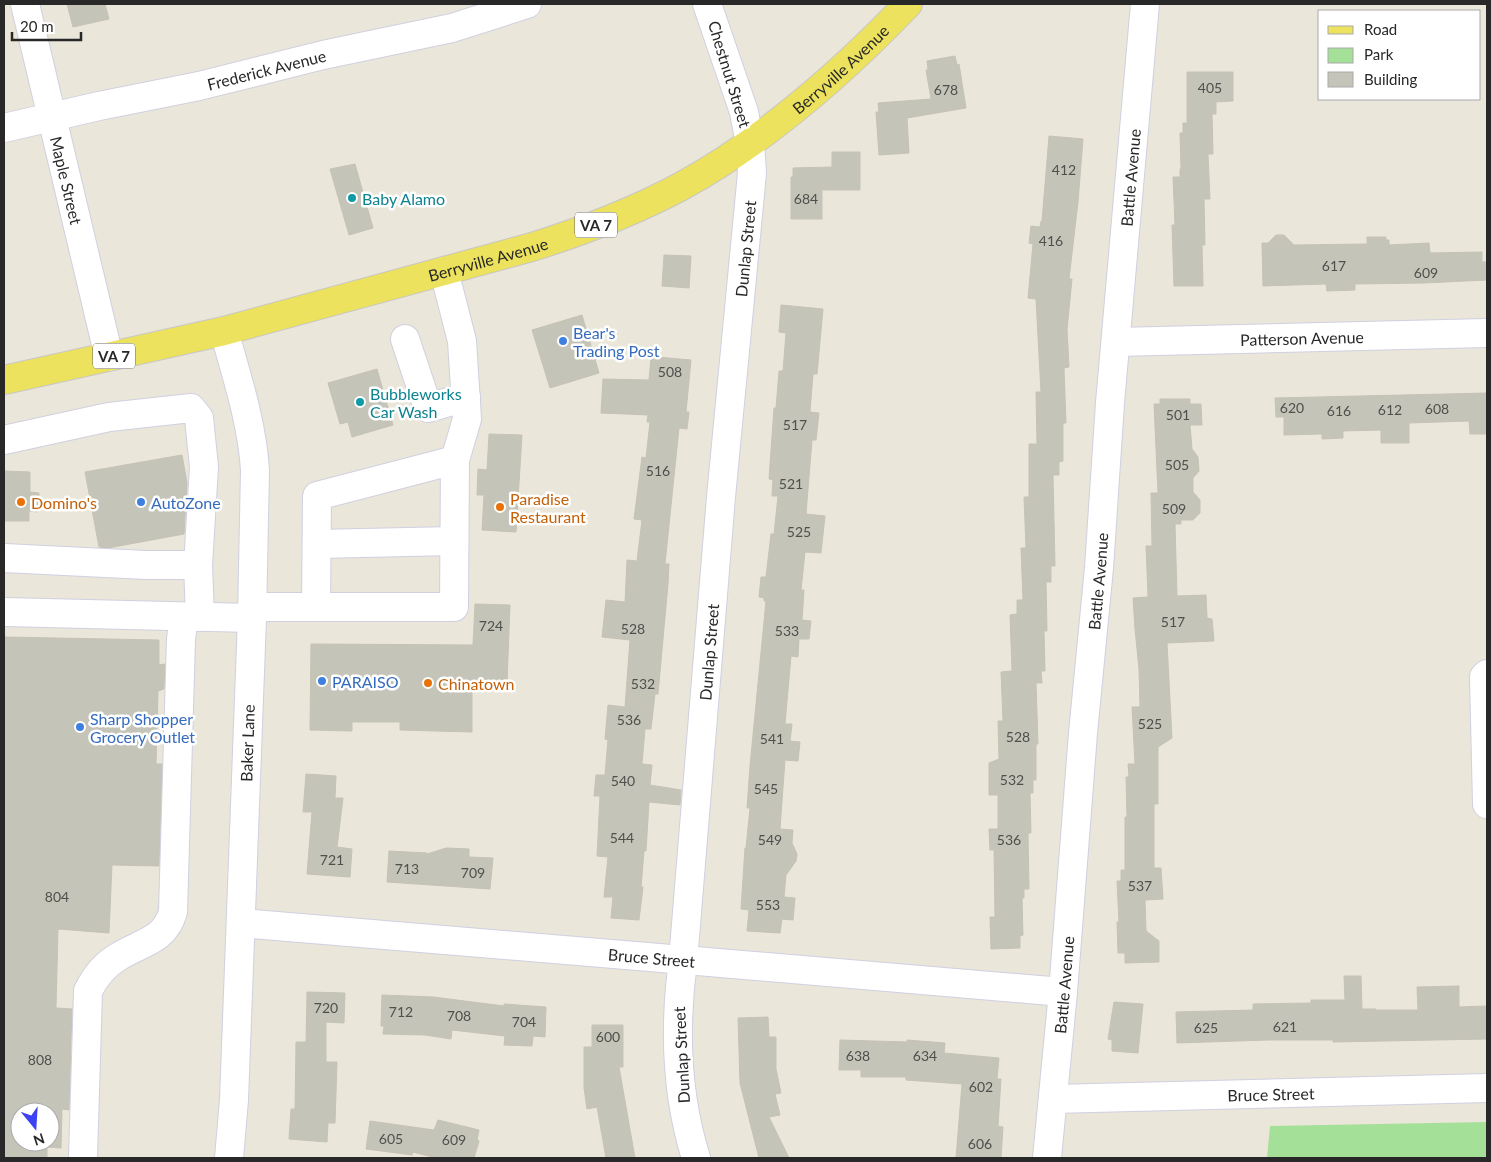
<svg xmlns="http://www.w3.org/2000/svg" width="1491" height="1162" viewBox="0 0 1491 1162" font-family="Lato,sans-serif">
	<rect width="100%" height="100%" fill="#eae6da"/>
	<path fill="#a4e097" d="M1487 1122V1158H1267L1270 1126Z"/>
	<g fill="#c5c4b9" stroke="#c6c2b4" fill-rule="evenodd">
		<path d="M67 4H105L109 19 73 27Z"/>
		<path d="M955 56 957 65 959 64 966 108 907 118 909 153 879 155 876 112H879L878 103 931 99 926 70H928L927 61Z"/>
		<path d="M1187 72H1233V101L1216 102V114H1212L1213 154H1208L1210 199H1204L1205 245H1202L1203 286H1174L1172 225H1175L1173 177H1180V169L1181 168 1180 133H1183V123H1187Z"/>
		<path d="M1049 136 1083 139 1078 202 1069 279H1072L1067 329 1069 367 1064 368 1066 423H1063V461L1059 462V475H1053L1055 566H1051V582H1046L1047 631H1044L1045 671H1041L1042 683H1036L1038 744H1036V780H1033V793H1030L1031 833H1028L1029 889H1024V898H1022L1023 935 1020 936V948L991 949 990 917H995L994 850H990L989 829H998V795H989V763L999 759 998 721H1003L1001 672 1012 671 1010 615 1017 614V600H1023L1021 548H1026L1024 497H1029V444H1037L1036 392H1041L1036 299 1028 298 1033 244 1029 243 1031 226 1040 227 1041 221H1042Z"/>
		<path d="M832 152H860V190H822V219H791V177H793V168L832 167Z"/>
		<path d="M355 164 373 228 349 235 330 169Z"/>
		<path d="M1276 235H1284L1294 245 1367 244V237H1386V240H1389V245L1429 243 1430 253 1482 252V262H1487V280L1424 283 1355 284V290L1327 291 1326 284 1263 286 1262 243H1268Z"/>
		<path d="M664 255 691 256 689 288 662 286Z"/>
		<path d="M781 305 823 309 817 374H813L810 412 819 413 816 440H812L806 514 825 516 821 553 805 552 801 590H804L802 620 811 621 809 639H799L798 657 791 656 785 724H792L790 741 800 742 798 761 785 760 780 829 793 830 792 843 797 854 796 861 786 875 784 897 795 898 793 920 782 919 780 933 747 931 749 910 741 909 745 848H746L750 808H747L750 766 766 601H764V598L759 597 761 577H766L771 534H774L778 496H772L773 480 769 479 774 408H776L779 371H783L786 333 779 332Z"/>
		<path d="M582 315 599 373 550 388 532 330Z"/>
		<path d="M657 357 691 360 686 412H689L687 429 679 428 665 564H669L668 584 658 694H655L651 729H645L642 764 652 765 650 785 681 790 680 805 649 802 646 851H644L641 887H643L639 920 611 918 613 897H604L608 857 597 856 600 796H594L596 775H605L608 740 605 739 608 705 625 707 630 640 602 637 606 600 625 602 627 560 637 561 642 520 634 519 642 457 646 458 650 422H647L648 415 601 413 603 379 649 380 651 358H657Z"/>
		<path d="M377 369 393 425 352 437 348 422 340 424 328 383Z"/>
		<path d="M1487 393V434H1470L1469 421 1409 423V443H1381V430L1343 431V438L1322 439V434L1284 435V417H1276L1275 398Z"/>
		<path d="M1160 399H1190V404H1201L1202 425H1190L1192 449 1198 457 1199 471 1193 478V492L1200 500V513L1193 520H1181V524H1175L1177 596 1206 595 1207 618 1212 619 1214 641 1167 643 1172 738 1158 747V804H1154V868H1161L1163 899 1145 900 1146 931 1159 941V962L1125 963V953H1118L1117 922H1119L1117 881H1121V870H1125V817H1127L1126 777H1129L1128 764H1135L1132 707H1140L1139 669 1135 629 1133 598 1148 597 1146 546H1152L1151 493H1158L1154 404H1160Z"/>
		<path d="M489 434 522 435 516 532 482 530 484 495H477L478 469 487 470Z"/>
		<path d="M182 455 187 483 184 534 108 548 99 547 85 472Z"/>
		<path d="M4 471 30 472V492L39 493 38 512 29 511V521H4Z"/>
		<path d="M475 604 510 605 507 683 472 682V732L400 730V722H352V731L310 730 311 644 473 645Z"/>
		<path d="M4 637 159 640V665L165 664 164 689 158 691 156 764H162L159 866 112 865 109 933 58 929 56 1008 72 1009 69 1110 62 1109 61 1148 47 1147V1158H4ZM20 1112H50V1142H20Z"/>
		<path d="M306 774 336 776 335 798H343L337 847 352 849 350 877 307 874 312 812H303Z"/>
		<path d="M446 848 469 849V857L493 858 490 889 387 882 389 851 427 853V854Z"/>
		<path d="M1344 976H1361L1362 1009H1376L1375 1010H1418L1417 987 1459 986V1007L1487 1006V1039L1333 1042V1040H1268L1177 1043 1176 1012 1253 1010V1004L1311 1003V1000H1345Z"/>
		<path d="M307 992 345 993 344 1023 326 1022V1062H337L335 1123H328L327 1142 289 1139 291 1109H295L296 1042H306Z"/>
		<path d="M382 995 433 997 504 1006V1004L546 1007 545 1037 533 1036 532 1046 504 1045 505 1036 452 1030 451 1039 425 1035 383 1034 384 1026H381Z"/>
		<path d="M1114 1002 1143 1004 1138 1053 1112 1051V1040L1108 1039Z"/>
		<path d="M768 1017 769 1037H776V1069L781 1093 775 1094 780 1115 769 1117 789 1158H759L740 1083 738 1018Z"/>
		<path d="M592 1025H623V1067H619L635 1158H606L597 1107 587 1109 584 1088V1047H592Z"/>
		<path d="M840 1040 907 1042V1040L945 1043 944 1053 999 1058 997 1079H1001L998 1126 1003 1127 1001 1158H956L962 1084 906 1080V1077H861V1070H839Z"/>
		<path d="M438 1120 479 1130 477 1140 479 1141 474 1158H436L413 1152 412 1155 366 1149 370 1121 434 1130Z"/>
	</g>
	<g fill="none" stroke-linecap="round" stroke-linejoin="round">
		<g stroke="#d0d0e1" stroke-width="30">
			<g id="minor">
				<path id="s1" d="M25 4 109 357"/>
				<path id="s2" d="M4 128 99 106 199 86 323 55 452 28 527 4"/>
				<path d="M444 271 462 341 467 419 455 460"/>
				<path d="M224 331C237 377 252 423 255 470L252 618 234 1100 229 1158"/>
				<path d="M405 339 428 408 466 397"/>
				<path id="s3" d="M1116 342 1487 333"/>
				<path d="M4 440 109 417 191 408 199 418 204 467 198 565 200 617"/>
				<path d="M317 544 454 541"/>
				<path d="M4 558 146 565H198"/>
				<path d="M252 607H454L455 460 317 496 316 607"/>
				<path d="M4 612 252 618"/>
				<path d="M1487 674 1484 677 1487 804"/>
				<path id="s4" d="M241 923C515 944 789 970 1063 992"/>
				<path id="s5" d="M1053 1099 1487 1088"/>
				<path d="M83 1158 88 991C95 977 104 965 118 957 141 942 164 942 173 912L181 639 184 617"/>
				<path id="s6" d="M696 1158C676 1094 674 1027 683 961L721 497 752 173 750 144 744 112 707 4"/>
				<path id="s7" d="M1047 1158 1063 992 1083 733 1099 568 1110 403 1145 4"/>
			</g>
		</g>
		<g stroke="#c7c7c7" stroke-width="30">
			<g id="major">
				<path id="s8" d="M4 380 224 331 532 247C583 231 633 212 680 187 766 140 841 74 908 4"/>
			</g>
		</g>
		<use href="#minor" stroke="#fff" stroke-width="28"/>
		<use href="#major" stroke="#ece25d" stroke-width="28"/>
	</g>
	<g fill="#0f9aa8" stroke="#fff" stroke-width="2">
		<circle cx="352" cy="198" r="5"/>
		<circle cx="360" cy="402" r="5"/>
	</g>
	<g fill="#3f7fe0" stroke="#fff" stroke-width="2">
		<circle cx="563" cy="341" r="5"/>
		<circle cx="141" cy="502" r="5"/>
		<circle cx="322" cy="681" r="5"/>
		<circle cx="80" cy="727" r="5"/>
	</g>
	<g fill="#e8710a" stroke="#fff" stroke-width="2">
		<circle cx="21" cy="502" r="5"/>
		<circle cx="500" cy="507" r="5"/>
		<circle cx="428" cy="683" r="5"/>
	</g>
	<g text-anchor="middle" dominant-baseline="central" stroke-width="5" stroke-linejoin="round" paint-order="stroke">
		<g font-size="14" fill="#4f4f4c">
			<text x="1210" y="87">405</text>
			<text x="946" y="89">678</text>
			<text x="1064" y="169">412</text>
			<text x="806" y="198">684</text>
			<text x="1051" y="240">416</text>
			<text x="1334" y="265">617</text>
			<text x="1426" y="272">609</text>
			<text x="670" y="371">508</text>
			<text x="1292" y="407">620</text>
			<text x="1437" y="408">608</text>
			<text x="1390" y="409">612</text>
			<text x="1339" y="410">616</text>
			<text x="1178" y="414">501</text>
			<text x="795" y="424">517</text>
			<text x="1177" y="464">505</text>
			<text x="658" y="470">516</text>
			<text x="791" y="483">521</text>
			<text x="1174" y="508">509</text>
			<text x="799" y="531">525</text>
			<text x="1173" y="621">517</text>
			<text x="491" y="625">724</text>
			<text x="633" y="628">528</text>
			<text x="787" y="630">533</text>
			<text x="643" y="683">532</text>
			<text x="629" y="719">536</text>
			<text x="1150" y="723">525</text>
			<text x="1018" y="736">528</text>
			<text x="772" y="738">541</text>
			<text x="1012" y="779">532</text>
			<text x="623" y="780">540</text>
			<text x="766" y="788">545</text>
			<text x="622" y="837">544</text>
			<text x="770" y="839">549</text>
			<text x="1009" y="839">536</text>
			<text x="332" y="859">721</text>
			<text x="407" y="868">713</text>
			<text x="473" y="872">709</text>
			<text x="1140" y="885">537</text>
			<text x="57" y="896">804</text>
			<text x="768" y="904">553</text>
			<text x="326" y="1007">720</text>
			<text x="401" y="1011">712</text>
			<text x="459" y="1015">708</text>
			<text x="524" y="1021">704</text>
			<text x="1285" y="1026">621</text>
			<text x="1206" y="1027">625</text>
			<text x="608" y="1036">600</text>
			<text x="858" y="1055">638</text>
			<text x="925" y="1055">634</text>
			<text x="40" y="1059">808</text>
			<text x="981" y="1086">602</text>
			<text x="391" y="1138">605</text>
			<text x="454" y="1139">609</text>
			<text x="980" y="1143">606</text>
		</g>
		<g fill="#fff" stroke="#686868" stroke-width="1">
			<rect x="575" y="212.5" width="42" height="25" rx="4"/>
			<rect x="93" y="343.5" width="42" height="25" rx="4"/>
		</g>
		<g font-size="15" font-weight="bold" fill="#282828">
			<text x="596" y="225">VA 7</text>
			<text x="114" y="356">VA 7</text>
		</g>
		<g font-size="16" fill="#282828" stroke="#fff">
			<text stroke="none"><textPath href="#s8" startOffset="904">Berryville Avenue</textPath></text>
			<text stroke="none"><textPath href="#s2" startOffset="269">Frederick Avenue</textPath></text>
			<text transform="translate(730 74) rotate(73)">Chestnut Street</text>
			<text stroke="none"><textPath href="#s7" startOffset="984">Battle Avenue</textPath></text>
			<text stroke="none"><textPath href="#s1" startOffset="181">Maple Street</textPath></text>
			<text stroke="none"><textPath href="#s6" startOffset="914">Dunlap Street</textPath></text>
			<text stroke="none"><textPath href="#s8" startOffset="499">Berryville Avenue</textPath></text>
			<text stroke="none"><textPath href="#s3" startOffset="186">Patterson Avenue</textPath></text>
			<text stroke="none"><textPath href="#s7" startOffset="579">Battle Avenue</textPath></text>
			<text stroke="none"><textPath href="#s6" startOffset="509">Dunlap Street</textPath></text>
			<text transform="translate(247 743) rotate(-88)">Baker Lane</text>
			<text stroke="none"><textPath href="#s4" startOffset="412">Bruce Street</textPath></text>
			<text stroke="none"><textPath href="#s7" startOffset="174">Battle Avenue</textPath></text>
			<text transform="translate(681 1055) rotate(-93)">Dunlap Street</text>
			<text stroke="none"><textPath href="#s5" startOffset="218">Bruce Street</textPath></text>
		</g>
		<g font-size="16" fill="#0d838f" stroke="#fff" text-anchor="start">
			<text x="362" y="198">Baby Alamo</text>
			<text x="370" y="393">Bubbleworks<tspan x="370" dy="18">Car Wash</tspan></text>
		</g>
		<g font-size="16" fill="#366cbe" stroke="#fff" text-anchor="start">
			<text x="573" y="332">Bear's<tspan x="573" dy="18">Trading Post</tspan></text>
			<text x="151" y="502">AutoZone</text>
			<text x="332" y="681">PARAISO</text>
			<text x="90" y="718">Sharp Shopper<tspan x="90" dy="18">Grocery Outlet</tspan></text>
		</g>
		<g font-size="16" fill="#c56008" stroke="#fff" text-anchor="start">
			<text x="510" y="498">Paradise<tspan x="510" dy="18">Restaurant</tspan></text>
			<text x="31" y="502">Domino's</text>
			<text x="438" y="683">Chinatown</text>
		</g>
	</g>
	<rect width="1491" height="1162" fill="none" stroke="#282828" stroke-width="10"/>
	<rect x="1318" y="10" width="162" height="90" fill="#ffffff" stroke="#a9a9a9"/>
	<rect x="1328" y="26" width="25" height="8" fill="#ece25d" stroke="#a9a9a9"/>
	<text x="1364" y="35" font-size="15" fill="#282828">Road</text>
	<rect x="1328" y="48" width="25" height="15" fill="#a4e097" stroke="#a9a9a9"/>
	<text x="1364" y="60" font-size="15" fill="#282828">Park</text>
	<rect x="1328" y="72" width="25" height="15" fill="#c5c4b9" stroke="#a9a9a9"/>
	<text x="1364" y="85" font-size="15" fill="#282828">Building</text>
	<g transform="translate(35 1127) rotate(162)"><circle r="24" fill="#ffffff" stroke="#a9a9a9"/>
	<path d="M0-4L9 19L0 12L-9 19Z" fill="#3d41f5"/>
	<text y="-8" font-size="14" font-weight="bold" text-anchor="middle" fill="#282828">N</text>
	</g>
	<path d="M12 32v8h69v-8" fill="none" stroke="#282828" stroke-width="2.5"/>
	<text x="20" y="32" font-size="15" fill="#282828" stroke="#ffffff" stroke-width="4" paint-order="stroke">20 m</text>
</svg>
